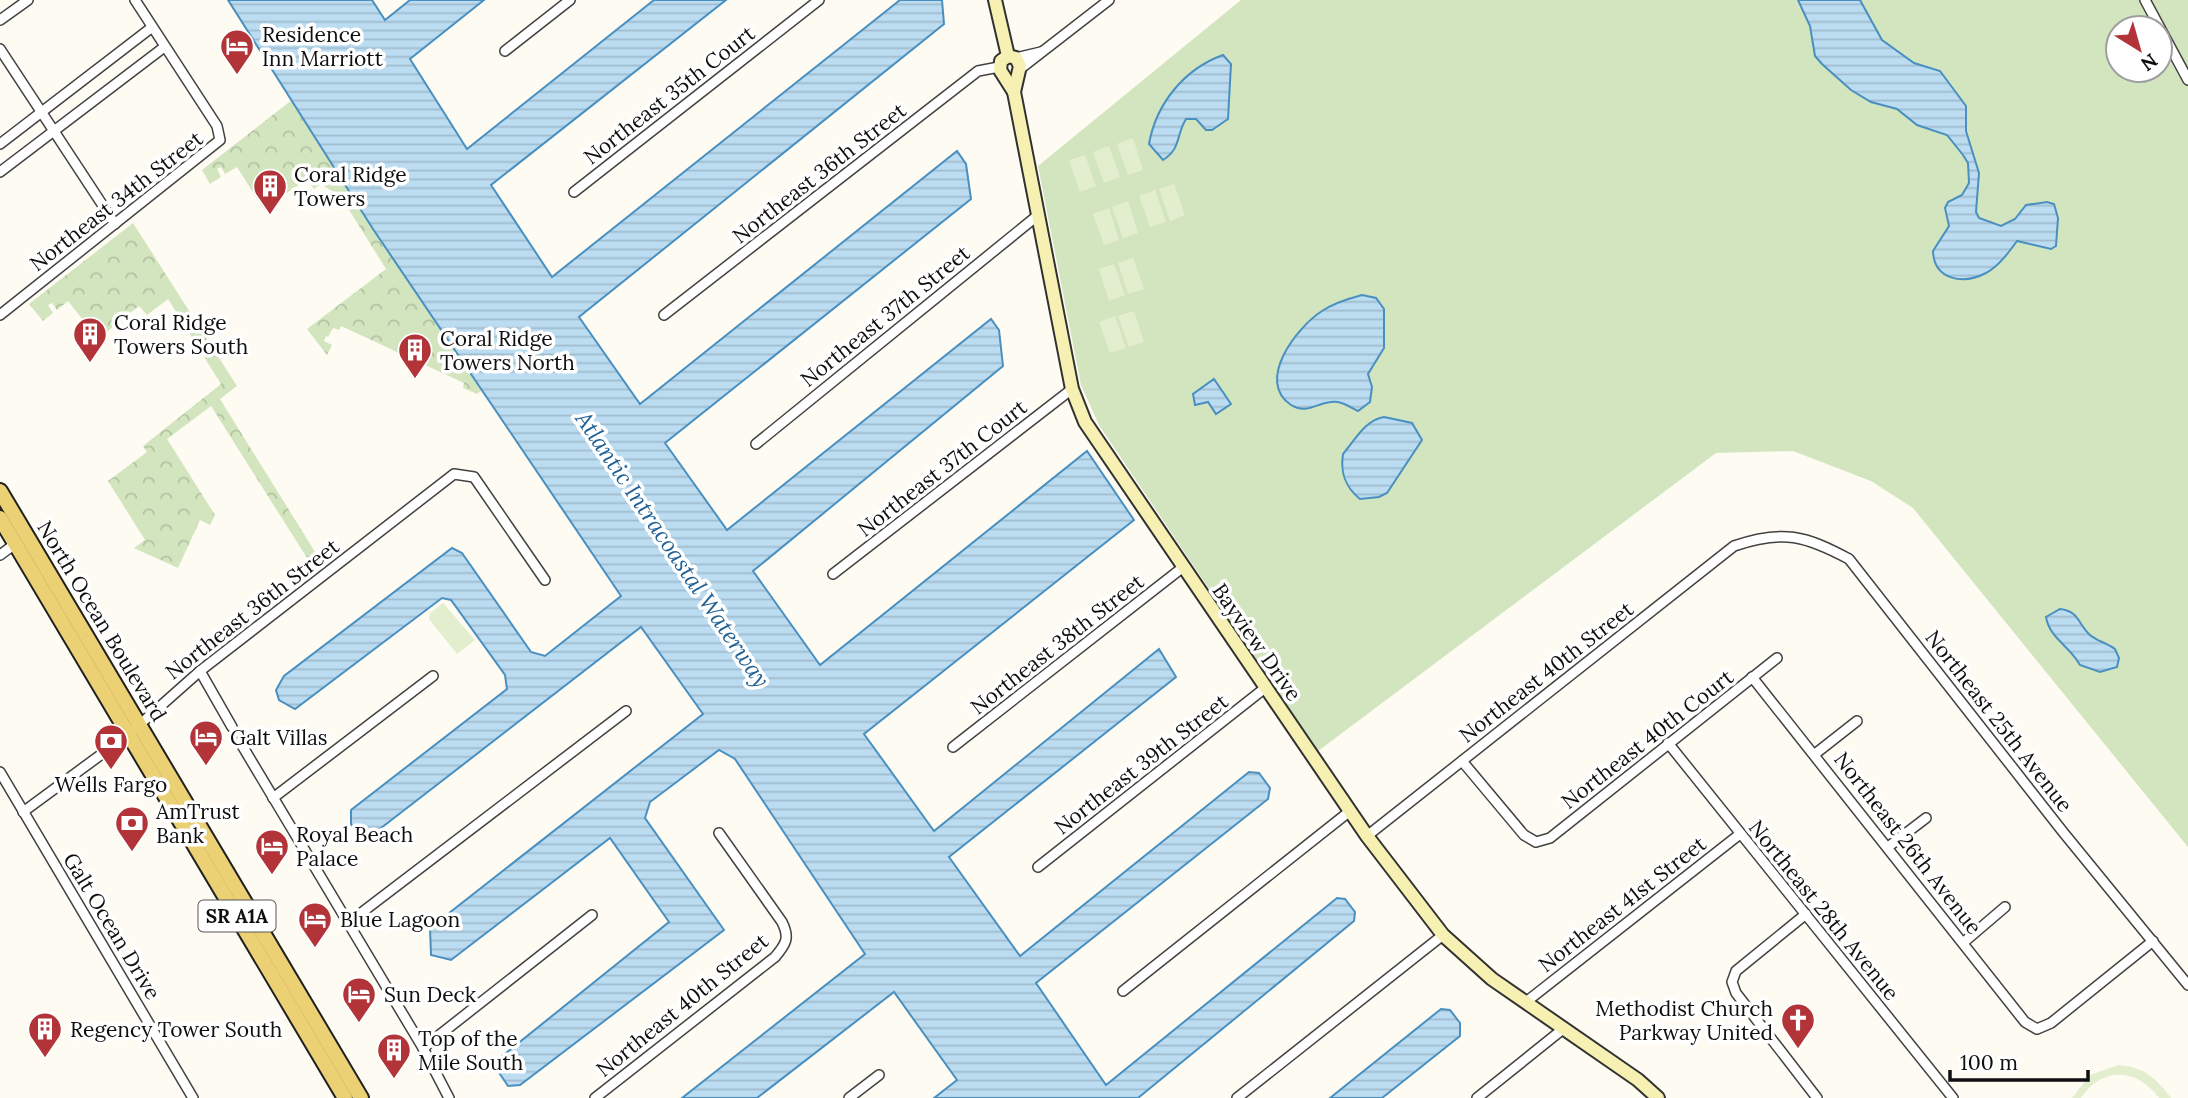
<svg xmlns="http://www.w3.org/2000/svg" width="2188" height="1098" viewBox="0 0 2188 1098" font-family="Lora,serif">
	<defs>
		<pattern id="park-crowns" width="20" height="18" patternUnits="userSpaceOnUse" patternTransform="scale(1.75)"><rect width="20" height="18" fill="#d2e5be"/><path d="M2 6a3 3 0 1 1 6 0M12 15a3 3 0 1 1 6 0" fill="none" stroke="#b3c3a2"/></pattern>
		<pattern id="water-rules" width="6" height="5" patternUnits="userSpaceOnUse" patternTransform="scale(1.75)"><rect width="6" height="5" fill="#bbdcf1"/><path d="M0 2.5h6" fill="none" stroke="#a0bccd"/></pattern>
	</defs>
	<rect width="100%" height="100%" fill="#fefbf2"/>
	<path fill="#d2e5be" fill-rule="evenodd" d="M1241 0H2188V847L1913 508 1871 481 1793 451 1716 453 1318 751 1099 425 1081 385 1038 166ZM2118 28H2160V70H2118Z"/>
	<g fill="url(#park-crowns)">
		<path d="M292 100 373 229 482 390 477 394 463 388 464 383 341 326 339 330 333 328 328 337 326 336 324 341 332 345 327 355 307 329 386 269 341 197 321 184 314 189 307 180 263 208 237 167 225 174 221 167 217 169 221 177 210 184 202 170Z"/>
		<path d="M133 223 237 386 220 399 322 563 314 569 211 406 167 439 215 515 210 525 200 520 178 568 134 548 145 540 108 481 147 452 143 446 221 384 168 299 147 315 139 306 98 339 68 301 57 310 52 303 48 305 53 313 43 321 29 304Z"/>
	</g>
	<g fill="#e3eecf">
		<path d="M1133 138 1143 170 1128 175 1117 144Z"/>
		<path d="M1109 146 1120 177 1104 183 1093 152Z"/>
		<path d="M1085 155 1096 186 1080 192 1069 160Z"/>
		<path d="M1174 184 1185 215 1170 221 1159 189Z"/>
		<path d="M1155 190 1166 222 1150 227 1139 196Z"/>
		<path d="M1128 201 1138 233 1123 238 1112 207Z"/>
		<path d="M1109 208 1119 240 1104 245 1093 214Z"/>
		<path d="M1133 258 1144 289 1128 294 1118 263Z"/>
		<path d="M1114 264 1125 295 1109 301 1099 269Z"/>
		<path d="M1134 311 1144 342 1129 347 1118 316Z"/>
		<path d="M1115 316 1126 348 1110 353 1099 322Z"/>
		<path d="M443 603 475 640 457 654 429 619 430 613Z"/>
		<path d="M2118 1065C2144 1067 2156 1078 2171 1098H2159C2137 1068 2102 1066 2081 1098H2072L2090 1075Z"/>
	</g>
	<g fill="url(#water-rules)" stroke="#4990c1" stroke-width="2">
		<path d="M228 0H372L385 20 410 0H484L410 59 467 149 654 0H726L491 185 552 277 900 0H942L944 24 579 317 640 404 957 151 966 164 971 199 665 443 727 530 991 319 999 330 1003 366 753 571 820 665 1087 451 1134 520 864 734 934 831 1159 649 1176 677 949 857 1020 956 1249 772 1259 773 1270 788 1268 799 1036 983 1106 1085 1337 898 1345 899 1355 912 1354 921 1138 1098H934L957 1080 894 992 757 1098H682L865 954 735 759 719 750 650 802 645 818 724 930 520 1085 508 1086 498 1071 501 1057 669 922 610 838 451 960 431 955 430 928 703 714 641 627 372 835 360 834 351 824V810L507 689 505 675 451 600 442 598 295 709 279 700 276 690 284 676 452 548 462 553 531 652 545 656 621 596 373 229Z"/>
		<path d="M1798 0H1860L1882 40 1914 63 1940 71 1966 106V131L1979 173 1976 212 1979 218 2001 226 2015 219 2026 205 2047 202 2054 204 2058 218 2056 246 2051 249 2017 241C2009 252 1999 266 1986 273 1963 285 1934 280 1933 251L1949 226 1945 208 1948 202 1962 195 1969 183 1968 163 1963 155 1947 135 1917 125 1897 109 1871 102 1851 90 1822 64 1815 56 1810 26Z"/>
		<path d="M1223 55 1231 64 1228 119 1212 130H1206L1196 119H1186C1176 135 1181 149 1163 160L1149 144C1156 104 1184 69 1223 55Z"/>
		<path d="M1362 295 1376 298 1384 309V348L1368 374 1372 387 1370 402 1358 411C1352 408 1344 403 1338 402 1320 399 1309 416 1291 405 1255 381 1297 327 1322 311 1334 303 1347 299 1362 295Z"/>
		<path d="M1214 379 1231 404 1216 414 1208 402 1195 405 1193 394Z"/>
		<path d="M1384 417 1412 423 1422 440 1387 493 1379 497 1360 499C1345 487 1340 473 1343 454 1355 440 1365 420 1384 417Z"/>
		<path d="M2060 609C2079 611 2078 624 2090 635 2097 641 2107 643 2115 649L2119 658 2117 667 2100 672 2080 665C2069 645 2050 639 2046 617Z"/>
		<path d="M1441 1009 1450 1010 1460 1023V1036L1382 1098H1330Z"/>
	</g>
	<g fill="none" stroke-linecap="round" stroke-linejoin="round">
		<g stroke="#424242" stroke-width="12">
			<g id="street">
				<path d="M2145 0 2188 80"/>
				<path d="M0 20 28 0"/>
				<path d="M0 49 115 224"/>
				<path d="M505 51 570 0"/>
				<path d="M1016 58 1041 52"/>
				<path d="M1020 69 1109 0"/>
				<path d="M0 144 151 28"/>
				<path d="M0 172 163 48"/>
				<path d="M574 192 819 0"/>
				<path d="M0 315 220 140 217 126 135 0"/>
				<path d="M664 315 978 71 999 67"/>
				<path d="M756 444 1037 216"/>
				<path d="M0 555 15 544"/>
				<path d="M833 574 1072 389"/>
				<path d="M200 671 232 727"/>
				<path d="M1752 677 2025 1022 2037 1029 2051 1023 2153 941"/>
				<path d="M240 742 423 1048 449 1098"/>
				<path d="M1668 743 1953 1098"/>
				<path d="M953 747 1182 568"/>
				<path d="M1815 754 1857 721"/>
				<path d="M1462 761 1524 835 1536 842 1550 838 1777 658"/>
				<path d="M0 772 193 1098"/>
				<path d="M273 798 433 676"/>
				<path d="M23 812 129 734 200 671 454 474 474 477 545 580"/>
				<path d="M1367 836 1734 546C1783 529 1806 536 1849 559L2063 832 2188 985"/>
				<path d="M1888 847 1926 818"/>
				<path d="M1038 867 1265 688"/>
				<path d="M1806 914 1736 971 1732 982 1736 993 1817 1098"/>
				<path d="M348 923 626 711"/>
				<path d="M1964 942 2005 907"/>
				<path d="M1123 991 1350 811"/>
				<path d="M1526 1002 1740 834"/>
				<path d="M423 1048 592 915"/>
				<path d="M595 1098 775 957C786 944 790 938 782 922L719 833"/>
				<path d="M849 1098 879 1075"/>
				<path d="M1237 1098 1443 935"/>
				<path d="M1477 1098 1563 1029"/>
			</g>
		</g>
		<g stroke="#313131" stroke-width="16">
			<g id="secondary">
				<path d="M995 0 1008 56"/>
				<path d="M1008 56 1001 61 1000 70 1014 92 1072 389 1085 422 1367 836 1443 935 1492 979 1638 1080 1658 1098"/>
				<path d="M1008 56 1016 58 1020 66 1014 92"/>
			</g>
		</g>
		<g stroke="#202020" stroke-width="18">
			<g id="primary">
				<path d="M0 491 361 1098"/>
				<path d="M0 518 345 1098"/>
			</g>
		</g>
		<use href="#street" stroke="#fff" stroke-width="9"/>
		<use href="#secondary" stroke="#f7f0b3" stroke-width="12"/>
		<use href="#primary" stroke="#ebd074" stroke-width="14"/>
	</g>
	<defs>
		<g id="hotel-pin" transform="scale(1.75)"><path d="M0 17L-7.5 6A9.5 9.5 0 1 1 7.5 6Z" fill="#b23338" stroke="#fff"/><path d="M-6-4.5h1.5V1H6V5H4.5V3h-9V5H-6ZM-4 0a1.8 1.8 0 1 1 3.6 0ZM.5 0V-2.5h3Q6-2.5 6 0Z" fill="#fff"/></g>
		<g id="building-pin" transform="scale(1.75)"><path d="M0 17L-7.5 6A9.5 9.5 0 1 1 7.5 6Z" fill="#b23338" stroke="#fff"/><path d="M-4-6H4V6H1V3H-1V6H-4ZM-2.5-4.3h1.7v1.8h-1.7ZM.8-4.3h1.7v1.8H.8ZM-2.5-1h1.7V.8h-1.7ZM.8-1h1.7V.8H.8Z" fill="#fff"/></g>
		<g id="bank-pin" transform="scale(1.75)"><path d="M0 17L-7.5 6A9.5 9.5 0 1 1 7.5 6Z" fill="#b23338" stroke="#fff"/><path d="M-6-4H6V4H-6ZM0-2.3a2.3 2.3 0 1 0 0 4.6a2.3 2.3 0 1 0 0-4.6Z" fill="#fff"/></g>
		<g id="church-pin" transform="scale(1.75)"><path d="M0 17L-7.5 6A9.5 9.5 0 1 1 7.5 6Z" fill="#b23338" stroke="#fff"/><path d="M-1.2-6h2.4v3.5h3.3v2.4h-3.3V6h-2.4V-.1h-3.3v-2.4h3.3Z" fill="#fff"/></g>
	</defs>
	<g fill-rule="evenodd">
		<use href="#hotel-pin" x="237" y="46"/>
		<use href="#building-pin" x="270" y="186"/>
		<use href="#building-pin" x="90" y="334"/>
		<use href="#building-pin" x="415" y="350"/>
		<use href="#hotel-pin" x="206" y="737"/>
		<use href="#bank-pin" x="111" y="741"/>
		<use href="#bank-pin" x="132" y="823"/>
		<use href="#hotel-pin" x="272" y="846"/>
		<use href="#hotel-pin" x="315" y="919"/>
		<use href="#hotel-pin" x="359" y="994"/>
		<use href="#church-pin" x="1798" y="1020"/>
		<use href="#building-pin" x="45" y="1029"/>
		<use href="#building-pin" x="394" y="1050"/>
	</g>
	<g text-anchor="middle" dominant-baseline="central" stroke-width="7" stroke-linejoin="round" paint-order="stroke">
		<rect fill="#fff" stroke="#575757" stroke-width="2" x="198.5" y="900.5" width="77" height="31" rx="5"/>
		<g font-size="19" font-weight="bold" fill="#0f0f0f">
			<text x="237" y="916">SR A1A</text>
		</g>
		<g font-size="21" fill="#0f0f0f" stroke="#fff" text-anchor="start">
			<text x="262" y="34">Residence<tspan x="262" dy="24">Inn Marriott</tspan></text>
			<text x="294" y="174">Coral Ridge<tspan x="294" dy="24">Towers</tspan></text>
			<text x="114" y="322">Coral Ridge<tspan x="114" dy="24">Towers South</tspan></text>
			<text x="440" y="338">Coral Ridge<tspan x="440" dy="24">Towers North</tspan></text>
			<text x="230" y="737">Galt Villas</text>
			<text x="111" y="784" text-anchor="middle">Wells Fargo</text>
			<text x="156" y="811">AmTrust<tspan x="156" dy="24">Bank</tspan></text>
			<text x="296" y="834">Royal Beach<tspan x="296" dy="24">Palace</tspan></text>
			<text x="340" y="919">Blue Lagoon</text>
			<text x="384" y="994">Sun Deck</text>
			<text x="1773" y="1008" text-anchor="end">Methodist Church<tspan x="1773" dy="24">Parkway United</tspan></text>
			<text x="70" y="1029">Regency Tower South</text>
			<text x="418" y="1038">Top of the<tspan x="418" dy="24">Mile South</tspan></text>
		</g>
		<g font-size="21" fill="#0f0f0f" stroke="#fff">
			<text transform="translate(669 95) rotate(-38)">Northeast 35th Court</text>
			<text transform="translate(819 173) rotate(-38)">Northeast 36th Street</text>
			<text transform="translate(116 201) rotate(-38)">Northeast 34th Street</text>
			<text transform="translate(885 316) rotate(-39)">Northeast 37th Street</text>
			<text transform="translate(942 468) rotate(-38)">Northeast 37th Court</text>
			<text transform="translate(252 609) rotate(-38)">Northeast 36th Street</text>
			<text transform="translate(102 621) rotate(59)">North Ocean Boulevard</text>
			<text transform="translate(1257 642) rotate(55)">Bayview Drive</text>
			<text transform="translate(1057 644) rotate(-38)">Northeast 38th Street</text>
			<text transform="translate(1546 672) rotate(-38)">Northeast 40th Street</text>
			<text transform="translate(1999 721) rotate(52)">Northeast 25th Avenue</text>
			<text transform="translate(1647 739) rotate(-38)">Northeast 40th Court</text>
			<text transform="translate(1141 764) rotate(-38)">Northeast 39th Street</text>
			<text transform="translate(1908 843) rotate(52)">Northeast 26th Avenue</text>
			<text transform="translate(1622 904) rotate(-38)">Northeast 41st Street</text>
			<text transform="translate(1824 910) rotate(51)">Northeast 28th Avenue</text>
			<text transform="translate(112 926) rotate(59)">Galt Ocean Drive</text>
			<text transform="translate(682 1005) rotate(-39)">Northeast 40th Street</text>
		</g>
		<g font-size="23" font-style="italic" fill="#236295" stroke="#fff">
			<text transform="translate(673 549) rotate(56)">Atlantic Intracoastal Waterway</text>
		</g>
	</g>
	<g transform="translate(2139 49) rotate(143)"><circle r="33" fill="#ffffff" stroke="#9f9f9f" stroke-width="2"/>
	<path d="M0-5L12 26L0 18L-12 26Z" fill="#b23338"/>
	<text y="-10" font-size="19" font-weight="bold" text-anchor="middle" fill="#0f0f0f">N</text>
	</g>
	<path d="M1950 1070v10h138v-10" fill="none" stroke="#0f0f0f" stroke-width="3.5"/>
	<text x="1960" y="1070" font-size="21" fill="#0f0f0f" stroke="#ffffff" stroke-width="5" paint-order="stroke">100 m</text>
</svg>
